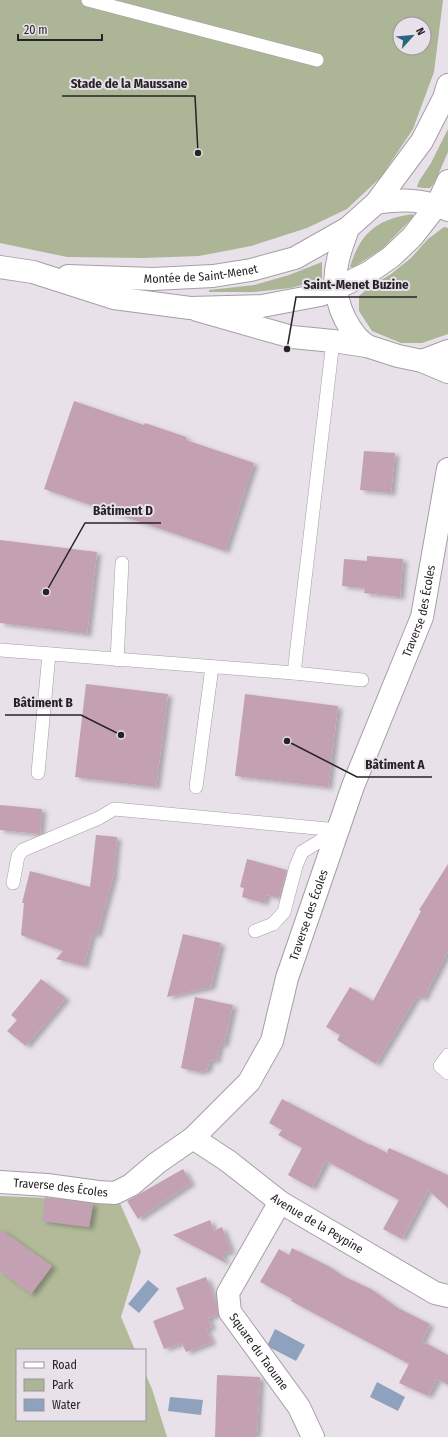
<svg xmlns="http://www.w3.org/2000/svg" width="448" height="1437" viewBox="0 0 448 1437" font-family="'Fira Sans Condensed',sans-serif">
	<defs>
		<filter id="shadow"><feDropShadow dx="4.5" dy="2.5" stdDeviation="2" flood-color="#0004"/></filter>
	</defs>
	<rect width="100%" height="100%" fill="#e8e1e9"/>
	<g fill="#adb597" fill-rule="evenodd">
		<path d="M0 0H443L434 72 413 129 381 177 347 209 307 228 251 246 199 256 143 258 67 257 0 243ZM400 24H424V48H400Z"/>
		<path d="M448 129V152L435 182 430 188H423L417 187 419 181 431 163Z"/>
		<path d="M413 214V217L383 248 354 267H350C360 233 377 219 413 214Z"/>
		<path d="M444 227 448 228V334L422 343H401L372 331 359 311V296L368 288 391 274 411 258 428 239Z"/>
		<path d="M322 262V279L291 288 253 292H209V290L254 285 289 275Z"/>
	</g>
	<path fill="#b2ba9a" d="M0 1196 119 1201 141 1251 121 1317 135 1350H17V1420H145V1373L152 1389 167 1437H0Z"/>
	<g fill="#8ea2be">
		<path d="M148 1280 159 1289 139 1313 128 1304Z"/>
		<path d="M275 1329 305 1345 296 1361 267 1346Z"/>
		<path d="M377 1382 405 1397 398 1411 370 1397Z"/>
		<path d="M170 1397 203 1400 201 1415 168 1411Z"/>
	</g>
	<g fill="#c3a1b2" filter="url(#shadow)">
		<path d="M74 401 144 425 145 423 186 437V440L254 463 225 551 44 489Z"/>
		<path d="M364 451 395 453 391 493 360 490Z"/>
		<path d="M0 540 97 552 87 634 0 623Z"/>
		<path d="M367 556 403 559 400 597 364 593 365 588 342 586 344 559 367 561Z"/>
		<path d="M86 684 168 694 156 787 75 777Z"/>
		<path d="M245 694 338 706 328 787 235 776Z"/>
		<path d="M0 805 42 809 40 834 0 830Z"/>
		<path d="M96 835 117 837 113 877 97 935 92 934 84 966 56 959 63 951 21 935 24 903H22L30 871 90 887Z"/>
		<path d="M247 859 287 870 279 898 266 895 264 903 242 897 244 888 240 887Z"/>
		<path d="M448 864V951L423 999 417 996 376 1064 337 1040 340 1035 326 1027 350 987 373 1001 421 911 419 910Z"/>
		<path d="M183 934 221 943 211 987 167 997Z"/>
		<path d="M41 979 66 998 26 1046 7 1031 17 1020 11 1015Z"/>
		<path d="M195 997 233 1005 224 1045 220 1044 216 1061 210 1060 207 1070 199 1072 181 1068Z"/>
		<path d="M282 1099 370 1145V1144L389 1154 387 1152 389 1148 448 1175V1208L428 1190 402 1239 383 1229 399 1200 326 1161 312 1188 288 1175 302 1148 278 1135 282 1130 269 1123Z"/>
		<path d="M183 1169 191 1183 138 1219 127 1201Z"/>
		<path d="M45 1197 93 1204 89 1227 42 1221Z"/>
		<path d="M210 1220 214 1231 222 1227 231 1251 222 1254 226 1263 173 1235Z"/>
		<path d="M0 1229 52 1266 31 1294 0 1271Z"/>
		<path d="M292 1248 330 1267 343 1276 371 1289 398 1308 430 1324 422 1341 448 1355V1385L437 1379 428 1396 399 1383 409 1364 291 1301 292 1299 260 1282 279 1249 289 1255Z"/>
		<path d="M206 1277 217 1305 218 1314 208 1318 212 1327 206 1329 212 1342 186 1352 182 1343 164 1349 153 1321 184 1309 176 1288Z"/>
		<path d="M217 1375 260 1377 257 1433 255 1432 257 1437H215Z"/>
	</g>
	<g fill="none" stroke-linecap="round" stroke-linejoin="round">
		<g stroke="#a59ea6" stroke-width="14">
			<g id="service">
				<path d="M88 0 317 60"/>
				<path d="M0 650 294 673 333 341"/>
				<path d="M117 660 122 563"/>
				<path d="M294 673 362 680"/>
				<path d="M38 773 49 654"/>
				<path d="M196 787 212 667"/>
				<path d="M13 883 18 856 23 850 99 818 114 809 338 830 302 852 296 866 284 912 273 924 255 931"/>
				<path d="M448 1055 440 1066 448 1073"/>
			</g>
		</g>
		<g stroke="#a59ea6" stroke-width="24">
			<g id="minor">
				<path d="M376 203C402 199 424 199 448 210"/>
				<path d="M348 228C345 238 340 249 338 260 331 286 339 315 356 336 359 340 364 343 367 346"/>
				<path d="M197 310 292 337 333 341 367 346 398 356 422 361 448 372"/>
				<path d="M422 361 448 351"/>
				<path id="s1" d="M193 1138 228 1161 280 1202 435 1293 448 1296"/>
				<path id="s2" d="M0 1182 47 1185 98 1192 115 1193 131 1185 157 1163 193 1138 249 1082 272 1041 287 978 353 786 422 617 448 469"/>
				<path id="s3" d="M280 1202 228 1293 230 1312 299 1407 313 1437"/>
			</g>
		</g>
		<g stroke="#a59ea6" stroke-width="24">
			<g id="secondary">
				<path d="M0 267 33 272 114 298 190 308 262 306 320 295 335 289 368 273 391 257 412 237 437 205 448 181"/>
				<path id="s4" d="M68 276 153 279 213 276 251 270 295 258 348 228 376 203 422 141 444 98 448 85"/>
			</g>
		</g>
		<use href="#service" stroke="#fff" stroke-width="13"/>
		<use href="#minor" stroke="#fff" stroke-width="22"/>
		<use href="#secondary" stroke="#fff" stroke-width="22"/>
	</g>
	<g text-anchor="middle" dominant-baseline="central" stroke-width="4" stroke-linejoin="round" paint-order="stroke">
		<g font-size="12" fill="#262326" stroke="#e8e1e9">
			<text stroke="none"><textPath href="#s4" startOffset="133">Montée de Saint-Menet</textPath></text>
			<text stroke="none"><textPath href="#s2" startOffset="793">Traverse des Écoles</textPath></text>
			<text stroke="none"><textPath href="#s2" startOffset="469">Traverse des Écoles</textPath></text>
			<text stroke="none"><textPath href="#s2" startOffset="61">Traverse des Écoles</textPath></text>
			<text stroke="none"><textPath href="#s1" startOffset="151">Avenue de la Peypine</textPath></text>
			<text stroke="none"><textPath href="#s3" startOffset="173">Square du Taoume</textPath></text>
		</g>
	</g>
	<path fill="none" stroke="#262326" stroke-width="1.5" d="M198 153L195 96H62M287 349L296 297H417M46 592L85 523H161M121 735L81 715H5M287 741L357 777H432"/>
	<g fill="#262326" stroke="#e8e1e9" stroke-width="1.5">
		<circle cx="198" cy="153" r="4"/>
		<circle cx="287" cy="349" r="4"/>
		<circle cx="46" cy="592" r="4"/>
		<circle cx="121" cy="735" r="4"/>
		<circle cx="287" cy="741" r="4"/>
	</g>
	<g font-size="13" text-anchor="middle" font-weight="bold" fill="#262326" stroke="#e8e1e9" stroke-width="4" stroke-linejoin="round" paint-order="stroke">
		<text x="129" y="88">Stade de la Maussane</text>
		<text x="356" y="289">Saint-Menet Buzine</text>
		<text x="123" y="515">Bâtiment D</text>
		<text x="43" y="707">Bâtiment B</text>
		<text x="395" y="769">Bâtiment A</text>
	</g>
	<rect x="16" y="1349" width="130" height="72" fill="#e8e1e9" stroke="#9a959b"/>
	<rect x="24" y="1362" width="20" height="6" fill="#ffffff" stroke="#9a959b"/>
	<text x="52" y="1369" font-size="12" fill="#262326">Road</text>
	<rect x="24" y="1379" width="20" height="12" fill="#adb597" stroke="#9a959b"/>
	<text x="52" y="1389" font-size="12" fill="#262326">Park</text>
	<rect x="24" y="1399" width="20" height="12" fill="#8ea2be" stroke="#9a959b"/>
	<text x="52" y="1409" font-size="12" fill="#262326">Water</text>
	<g transform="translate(412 36) rotate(63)"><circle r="19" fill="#e8e1e9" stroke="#9a959b"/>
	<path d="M0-3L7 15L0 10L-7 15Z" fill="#27687c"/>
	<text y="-6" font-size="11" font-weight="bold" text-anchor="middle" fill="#262326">N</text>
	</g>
	<path d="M18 34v6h84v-6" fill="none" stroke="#262326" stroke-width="2"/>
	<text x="24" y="34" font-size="12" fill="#262326" stroke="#e8e1e9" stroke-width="3" paint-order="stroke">20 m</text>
</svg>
